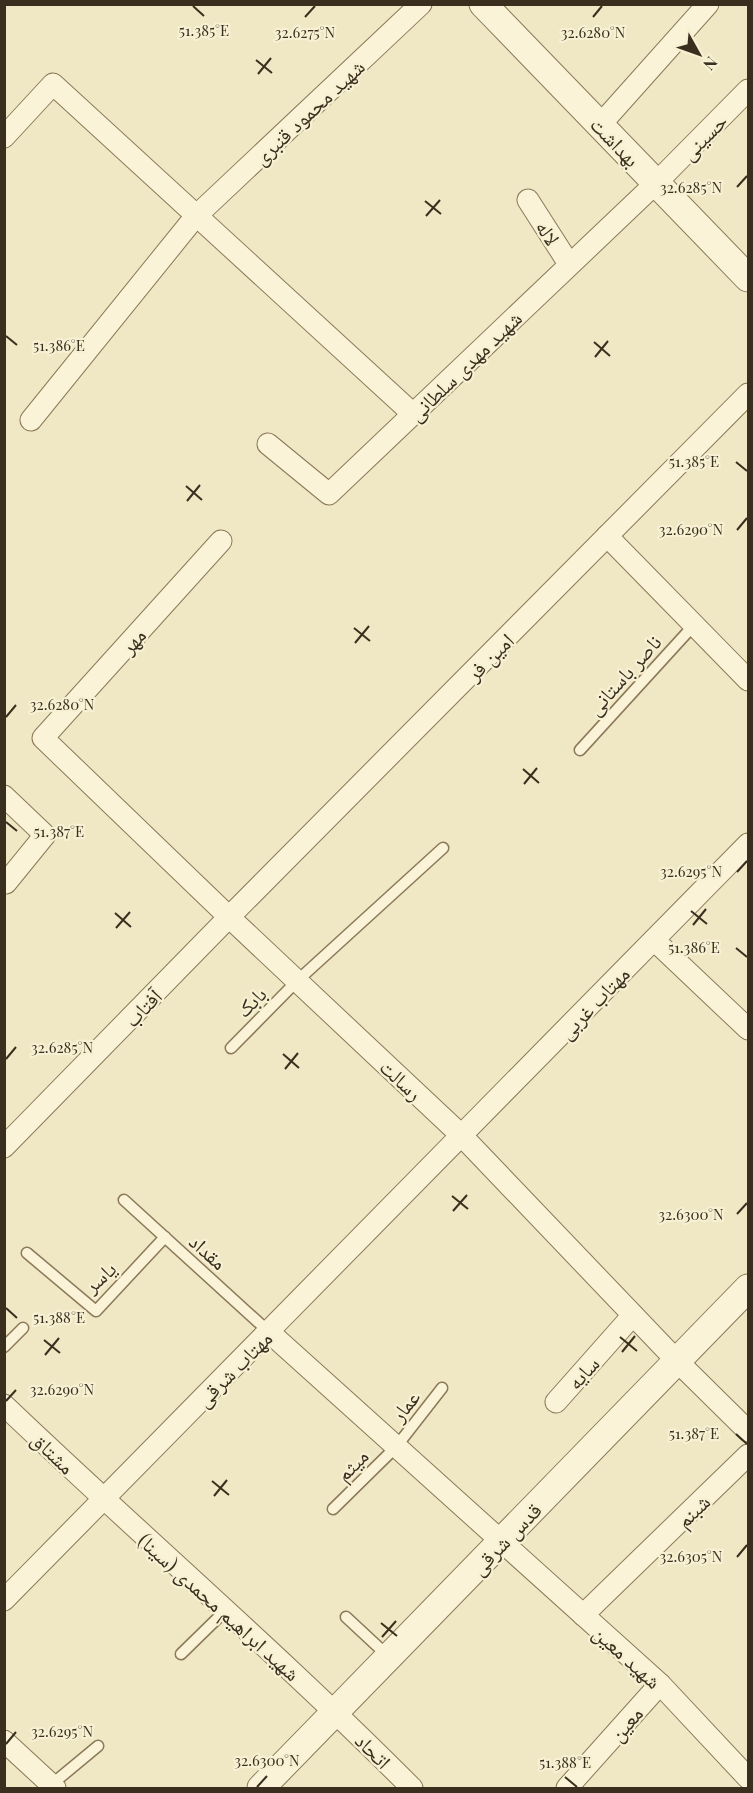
<svg xmlns="http://www.w3.org/2000/svg" width="753" height="1793" viewBox="0 0 753 1793" font-family="'Playfair Display','Noto Naskh Arabic',serif">
	<rect width="100%" height="100%" fill="#f0e7c4"/>
	<g fill="none" stroke-linecap="round" stroke-linejoin="round">
		<g stroke="#8b7959" stroke-width="13">
			<g id="service">
				<path d="M580 750 694 625"/>
				<path d="M231 1048 297 981 443 848"/>
				<path d="M124 1200 269 1332"/>
				<path d="M27 1253 96 1311 165 1237"/>
				<path d="M4 1347 23 1328"/>
				<path d="M333 1509 396 1447 442 1388"/>
				<path d="M346 1617 389 1657"/>
				<path d="M181 1654 225 1611"/>
				<path d="M51 1785 98 1746"/>
			</g>
		</g>
		<g stroke="#8b7959" stroke-width="23">
			<g id="minor">
				<path d="M600 125 708 4"/>
				<path d="M4 137 53 84 413 414"/>
				<path d="M528 200 569 264"/>
				<path d="M31 420 195 217 421 4"/>
				<path d="M268 444 329 494 657 182 748 90"/>
				<path d="M607 536 748 680"/>
				<path d="M221 541 43 738 229 917 462 1136 677 1361 748 1431"/>
				<path d="M4 796 45 835 6 883"/>
				<path d="M654 940 748 1029"/>
				<path d="M4 1147 229 917 748 394"/>
				<path d="M269 1332 660 1684 748 1778"/>
				<path d="M556 1402 633 1315"/>
				<path d="M4 1405C139 1534 281 1656 412 1788"/>
				<path d="M4 1600 748 844"/>
				<path d="M583 1615 748 1455"/>
				<path d="M4 1741 55 1788"/>
				<path d="M567 1788 660 1684"/>
			</g>
		</g>
		<g stroke="#8b7959" stroke-width="29">
			<g id="tertiary">
				<path d="M483 4 748 278"/>
				<path d="M261 1788 748 1288"/>
			</g>
		</g>
		<use href="#service" stroke="#faf3d7" stroke-width="10"/>
		<use href="#minor" stroke="#faf3d7" stroke-width="21"/>
		<use href="#tertiary" stroke="#faf3d7" stroke-width="27"/>
	</g>
	<path fill="none" stroke="#3a2f1e" stroke-width="2" d="M193 6 204 16M305 17 315 6M593 17 602 6M256 60 272 73M258 74 271 58M737 187 747 176M425 201 441 214M426 216 440 200M6 336 17 345M594 342 610 356M595 357 608 341M736 462 747 471M186 486 202 500M187 501 200 485M737 530 747 518M354 628 370 641M355 643 369 626M6 717 16 705M523 769 539 783M524 784 537 768M6 822 17 831M737 872 747 861M691 911 707 924M115 913 131 927M693 925 706 909M116 928 130 912M736 948 747 957M283 1054 299 1068M6 1059 16 1047M285 1069 298 1053M452 1196 468 1209M453 1211 467 1195M737 1214 747 1203M6 1308 17 1318M620 1337 637 1351M44 1340 60 1353M622 1352 635 1336M45 1355 59 1338M6 1401 16 1390M736 1434 747 1444M212 1481 229 1495M214 1496 227 1480M737 1557 747 1545M381 1623 397 1636M382 1637 396 1621M6 1744 16 1732M565 1777 577 1787M257 1787 267 1776"/>
	<g text-anchor="middle" dominant-baseline="central" stroke-width="4.5" stroke-linejoin="round" paint-order="stroke">
		<g font-size="21" fill="#3a2f1e" stroke="#f7f0d3">
			<text transform="translate(308 111) rotate(-43)">شهید محمود قنبری</text>
			<text transform="translate(703 136) rotate(-45)">حسینی</text>
			<text transform="translate(616 141) rotate(46)">بهداشت</text>
			<text transform="translate(549 232) rotate(57)">لاله</text>
			<text transform="translate(464 365) rotate(-44)">شهید مهدی سلطانی</text>
			<text transform="translate(132 640) rotate(-48)">مهر</text>
			<text transform="translate(489 656) rotate(-45)">امین فر</text>
			<text transform="translate(623 674) rotate(-48)">ناصر باستانی</text>
			<text transform="translate(250 1001) rotate(-45)">بابک</text>
			<text transform="translate(593 1002) rotate(-46)">مهتاب غربی</text>
			<text transform="translate(142 1007) rotate(-46)">آفتاب</text>
			<text transform="translate(402 1079) rotate(43)">رسالت</text>
			<text transform="translate(209 1251) rotate(42)">مقداد</text>
			<text transform="translate(99 1276) rotate(-42)">یاسر</text>
			<text transform="translate(233 1368) rotate(-45)">مهتاب شرقی</text>
			<text transform="translate(582 1372) rotate(-48)">سایه</text>
			<text transform="translate(404 1405) rotate(-52)">عمار</text>
			<text transform="translate(54 1452) rotate(44)">مشتاق</text>
			<text transform="translate(351 1464) rotate(-45)">میثم</text>
			<text transform="translate(692 1510) rotate(-44)">شبنم</text>
			<text transform="translate(505 1538) rotate(-46)">قدس شرقی</text>
			<text transform="translate(220 1606) rotate(42)">شهید ابراهیم محمدی (سینا)</text>
			<text transform="translate(628 1656) rotate(42)">شهید معین</text>
			<text transform="translate(625 1723) rotate(-49)">معین</text>
			<text transform="translate(374 1750) rotate(45)">اتحاد</text>
		</g>
	</g>
	<g font-size="15" text-anchor="middle" fill="#3a2f1e" stroke="#f7f0d3" stroke-width="4.5" stroke-linejoin="round" paint-order="stroke">
		<text x="204" y="36">51.385°E</text>
		<text x="305" y="38">32.6275°N</text>
		<text x="593" y="38">32.6280°N</text>
		<text x="691" y="193">32.6285°N</text>
		<text x="59" y="351">51.386°E</text>
		<text x="694" y="467">51.385°E</text>
		<text x="691" y="535">32.6290°N</text>
		<text x="62" y="710">32.6280°N</text>
		<text x="59" y="837">51.387°E</text>
		<text x="691" y="877">32.6295°N</text>
		<text x="694" y="953">51.386°E</text>
		<text x="62" y="1053">32.6285°N</text>
		<text x="691" y="1220">32.6300°N</text>
		<text x="59" y="1323">51.388°E</text>
		<text x="62" y="1395">32.6290°N</text>
		<text x="694" y="1439">51.387°E</text>
		<text x="691" y="1562">32.6305°N</text>
		<text x="62" y="1737">32.6295°N</text>
		<text x="267" y="1766">32.6300°N</text>
		<text x="565" y="1768">51.388°E</text>
	</g>
	<rect width="753" height="1793" fill="none" stroke="#3a2f1e" stroke-width="12"/>
	<g transform="translate(699 54) rotate(130)" stroke="#f7f0d3" stroke-width="4.5" paint-order="stroke">
	<path d="M0-4.5L10 22L0 15L-10 22Z" fill="#3a2f1e"/>
	<text y="-9" font-size="16" font-weight="bold" text-anchor="middle" fill="#3a2f1e">N</text>
	</g>
</svg>
